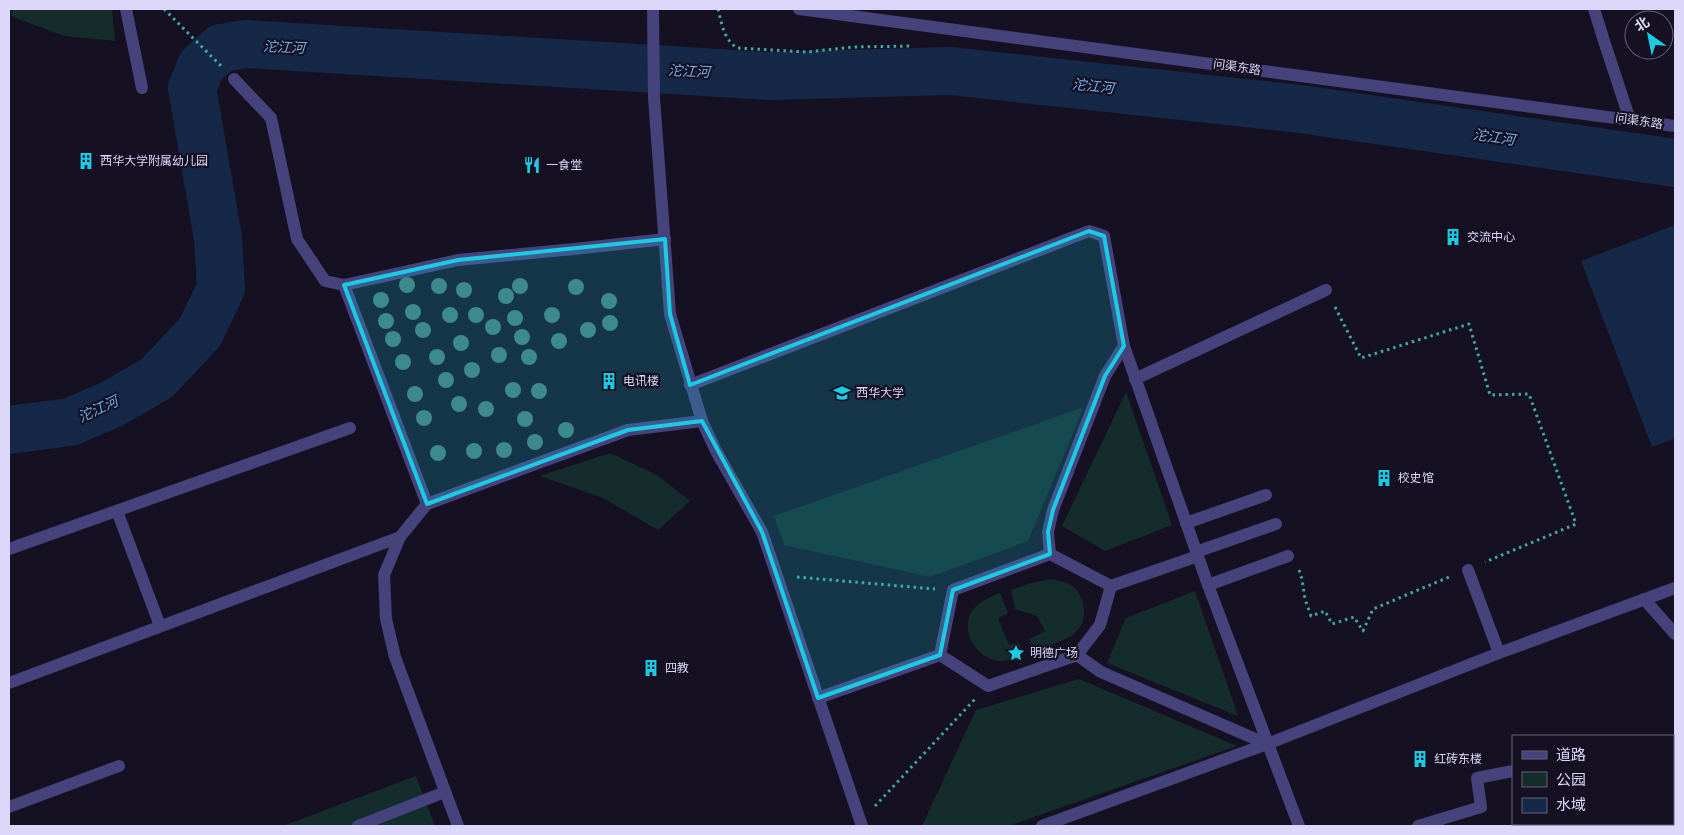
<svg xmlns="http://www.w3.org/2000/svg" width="1684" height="835" viewBox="0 0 1684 835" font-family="Raleway,'Noto Sans SC',sans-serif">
	<rect width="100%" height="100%" fill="#151123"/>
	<g fill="#152c2c">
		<path d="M13 9H112L115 41 64 36 11 16Z"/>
		<path d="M1126 392 1172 525 1105 551 1062 526Z"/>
		<path d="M1084 407 1028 541 930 577 784 545 774 516Z"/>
		<path d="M610 453 657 475 690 501 658 530 603 498 540 476Z"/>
		<path d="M1052 579C1058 581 1066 582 1071 585 1085 595 1089 618 1077 631 1067 642 1047 645 1033 650L1029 639 1045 631 1037 616 1015 609 1011 590 1031 583Z"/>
		<path d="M1195 591 1238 716 1107 663 1126 618Z"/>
		<path d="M1000 593 1008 613 998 618 1009 645 1018 642 1024 654C1018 656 1011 660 1005 661 980 664 960 634 971 612 977 602 990 597 1000 593Z"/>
		<path d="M1079 679 1237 746 1008 826H922L976 710Z"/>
		<path d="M416 776 435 826H283Z"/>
	</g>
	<path fill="#162848" d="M1675 225V438L1652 447 1581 261Z"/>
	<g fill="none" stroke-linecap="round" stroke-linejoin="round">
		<path stroke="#162848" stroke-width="48" d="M9 430 70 422 112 404 157 378 200 332 221 288 218 238 192 88 201 66 221 48 246 44 768 76 951 71 1300 109 1675 163"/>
		<g stroke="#3da9a5" stroke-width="3" stroke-dasharray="2.5 4" stroke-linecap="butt">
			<path d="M164 9 221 66"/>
			<path d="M718 9C722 24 723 38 737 48L807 52 853 47 913 46"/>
			<path d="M1335 307 1361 358 1469 324 1490 395 1529 394 1576 524 1485 562"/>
			<path d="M1299 570 1302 579 1305 599 1311 616 1325 611 1332 624 1354 617 1363 631 1373 609 1449 577"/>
			<path d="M797 577 935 589"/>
			<path d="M875 806 975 699"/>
		</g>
		<path stroke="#45427c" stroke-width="12" d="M1594 9 1604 41 1630 120"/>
		<g stroke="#45427c" stroke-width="12">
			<path d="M126 9 142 88"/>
			<path d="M653 9 654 98 670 314 702 421 716 451 762 532 862 826"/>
			<path d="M799 9 1675 126"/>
			<path d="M234 79 271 118 297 239 325 281 344 285 427 504"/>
			<path d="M344 285 458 260 574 249 665 239"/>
			<path d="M1135 379 1326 290"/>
			<path d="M690 385 1089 231 1104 236 1124 346 1208 585 1299 826"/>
			<path d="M117 511 160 626"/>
			<path d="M1186 523 1266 495"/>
			<path d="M9 549 350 428"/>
			<path d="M1196 552 1276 524"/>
			<path d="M1050 554 1111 586 1100 625 1077 655 988 686 940 655 953 590Z"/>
			<path d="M1050 554 1048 532 1053 510 1105 376 1124 346"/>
			<path d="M1468 570 1499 653"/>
			<path d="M1208 585 1288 556"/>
			<path d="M1111 586 1198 556"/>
			<path d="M1644 599 1675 634"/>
			<path d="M1077 655 1101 672 1267 744"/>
			<path d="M9 683 400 537"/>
			<path d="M818 698 940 655"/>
			<path d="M1673 742 1675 741"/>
			<path d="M9 807 119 766"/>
			<path d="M358 826 445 792"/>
			<path d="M458 826 395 657 386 619 384 575 400 537 427 504 628 430 702 421"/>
			<path d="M1042 826 1267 744 1499 653 1675 588"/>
			<path d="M1418 826 1481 807 1477 778 1513 771"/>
		</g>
	</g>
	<g fill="#457b77">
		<circle cx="407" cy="285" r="8"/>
		<circle cx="439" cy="286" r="8"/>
		<circle cx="520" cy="286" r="8"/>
		<circle cx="576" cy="287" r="8"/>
		<circle cx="464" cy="290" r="8"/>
		<circle cx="506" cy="296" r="8"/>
		<circle cx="381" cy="300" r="8"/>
		<circle cx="609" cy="301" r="8"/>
		<circle cx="413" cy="312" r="8"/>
		<circle cx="450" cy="315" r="8"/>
		<circle cx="476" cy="315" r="8"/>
		<circle cx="552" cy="315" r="8"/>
		<circle cx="515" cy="318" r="8"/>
		<circle cx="386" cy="321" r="8"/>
		<circle cx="610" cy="323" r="8"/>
		<circle cx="493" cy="327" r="8"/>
		<circle cx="423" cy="330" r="8"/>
		<circle cx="588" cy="330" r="8"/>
		<circle cx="522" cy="337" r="8"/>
		<circle cx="393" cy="339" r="8"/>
		<circle cx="559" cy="341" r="8"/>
		<circle cx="461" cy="343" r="8"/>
		<circle cx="499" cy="355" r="8"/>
		<circle cx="437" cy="357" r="8"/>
		<circle cx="529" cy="357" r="8"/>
		<circle cx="403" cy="362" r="8"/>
		<circle cx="472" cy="370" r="8"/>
		<circle cx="446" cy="380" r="8"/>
		<circle cx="513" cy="390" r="8"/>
		<circle cx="539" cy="391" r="8"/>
		<circle cx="415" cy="394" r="8"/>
		<circle cx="459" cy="404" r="8"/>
		<circle cx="486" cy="409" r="8"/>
		<circle cx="424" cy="418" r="8"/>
		<circle cx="525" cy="419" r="8"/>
		<circle cx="566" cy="430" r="8"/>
		<circle cx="535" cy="442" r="8"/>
		<circle cx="504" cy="450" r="8"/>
		<circle cx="474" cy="451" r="8"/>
		<circle cx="438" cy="453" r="8"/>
	</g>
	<path fill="#1bcae3" fill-opacity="0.2" stroke="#1bcae3" stroke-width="4" stroke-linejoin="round" d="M1089 231 1104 236 1124 346 1105 376 1053 510 1048 532 1050 554 953 590 940 655 818 698 762 532 702 421 628 430 427 504 344 285 458 260 665 239 670 314 690 385Z"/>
	<defs>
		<g id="building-bare" transform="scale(1.35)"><path d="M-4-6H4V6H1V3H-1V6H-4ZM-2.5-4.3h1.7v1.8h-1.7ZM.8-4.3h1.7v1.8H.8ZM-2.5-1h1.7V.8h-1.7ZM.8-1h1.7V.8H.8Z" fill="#1bcae3" stroke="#151123" stroke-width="2.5" paint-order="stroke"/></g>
		<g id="restaurant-bare" transform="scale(1.35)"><path d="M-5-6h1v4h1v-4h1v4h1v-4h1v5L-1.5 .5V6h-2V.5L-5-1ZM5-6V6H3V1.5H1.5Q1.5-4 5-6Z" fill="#1bcae3" stroke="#151123" stroke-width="2.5" paint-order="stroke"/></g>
		<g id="university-bare" transform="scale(1.35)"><path d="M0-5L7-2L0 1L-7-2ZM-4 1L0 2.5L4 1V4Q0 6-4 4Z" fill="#1bcae3" stroke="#151123" stroke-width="2.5" paint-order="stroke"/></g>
		<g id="sight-bare" transform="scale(1.35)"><path d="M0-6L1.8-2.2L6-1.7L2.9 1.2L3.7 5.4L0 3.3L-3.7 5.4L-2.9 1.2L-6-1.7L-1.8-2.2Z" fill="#1bcae3" stroke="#151123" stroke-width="2.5" paint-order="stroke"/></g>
	</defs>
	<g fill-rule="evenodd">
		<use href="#building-bare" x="86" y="161"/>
		<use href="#restaurant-bare" x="532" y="165"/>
		<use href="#building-bare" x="1453" y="237"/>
		<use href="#building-bare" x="609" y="381"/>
		<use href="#university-bare" x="842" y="393"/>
		<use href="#building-bare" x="1384" y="478"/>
		<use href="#sight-bare" x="1016" y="653"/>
		<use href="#building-bare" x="651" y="668"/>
		<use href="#building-bare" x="1420" y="759"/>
	</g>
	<g text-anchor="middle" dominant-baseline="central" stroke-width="4.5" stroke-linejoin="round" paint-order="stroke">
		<g font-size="12" fill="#ddd8fa" stroke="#151123">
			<text transform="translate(1237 67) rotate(8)">问渠东路</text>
			<text transform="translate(1639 121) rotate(8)">问渠东路</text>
		</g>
		<g font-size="12" fill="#ddd8fa" stroke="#151123" text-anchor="start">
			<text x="100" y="161">西华大学附属幼儿园</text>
			<text x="546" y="165">一食堂</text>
			<text x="1467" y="237">交流中心</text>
			<text x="623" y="381">电讯楼</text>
			<text x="856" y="393">西华大学</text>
			<text x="1398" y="478">校史馆</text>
			<text x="1030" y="653">明德广场</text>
			<text x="665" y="668">四教</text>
			<text x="1434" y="759">红砖东楼</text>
		</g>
		<g font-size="14" font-style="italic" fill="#72b2ee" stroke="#151123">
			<text transform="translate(284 47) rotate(3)">沱江河</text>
			<text transform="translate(689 71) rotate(3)">沱江河</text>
			<text transform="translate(1093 86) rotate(6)">沱江河</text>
			<text transform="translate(1494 137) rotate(8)">沱江河</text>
			<text transform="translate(98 409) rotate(-25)">沱江河</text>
		</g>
	</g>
	<rect width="1684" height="835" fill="none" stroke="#ddd8fa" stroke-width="20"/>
	<rect x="1512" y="735" width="162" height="90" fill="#151123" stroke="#656179"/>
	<rect x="1522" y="751" width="25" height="8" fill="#45427c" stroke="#656179"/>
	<text x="1556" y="760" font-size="15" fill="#ddd8fa">道路</text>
	<rect x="1522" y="772" width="25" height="15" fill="#152c2c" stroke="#656179"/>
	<text x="1556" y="785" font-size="15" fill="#ddd8fa">公园</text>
	<rect x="1522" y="798" width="25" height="15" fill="#162848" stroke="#656179"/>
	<text x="1556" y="810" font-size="15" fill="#ddd8fa">水域</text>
	<g transform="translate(1649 35) rotate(327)"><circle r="24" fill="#151123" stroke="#656179"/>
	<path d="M0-4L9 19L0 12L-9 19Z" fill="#1bcae3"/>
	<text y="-8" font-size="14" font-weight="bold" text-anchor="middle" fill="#ddd8fa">北</text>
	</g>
</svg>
